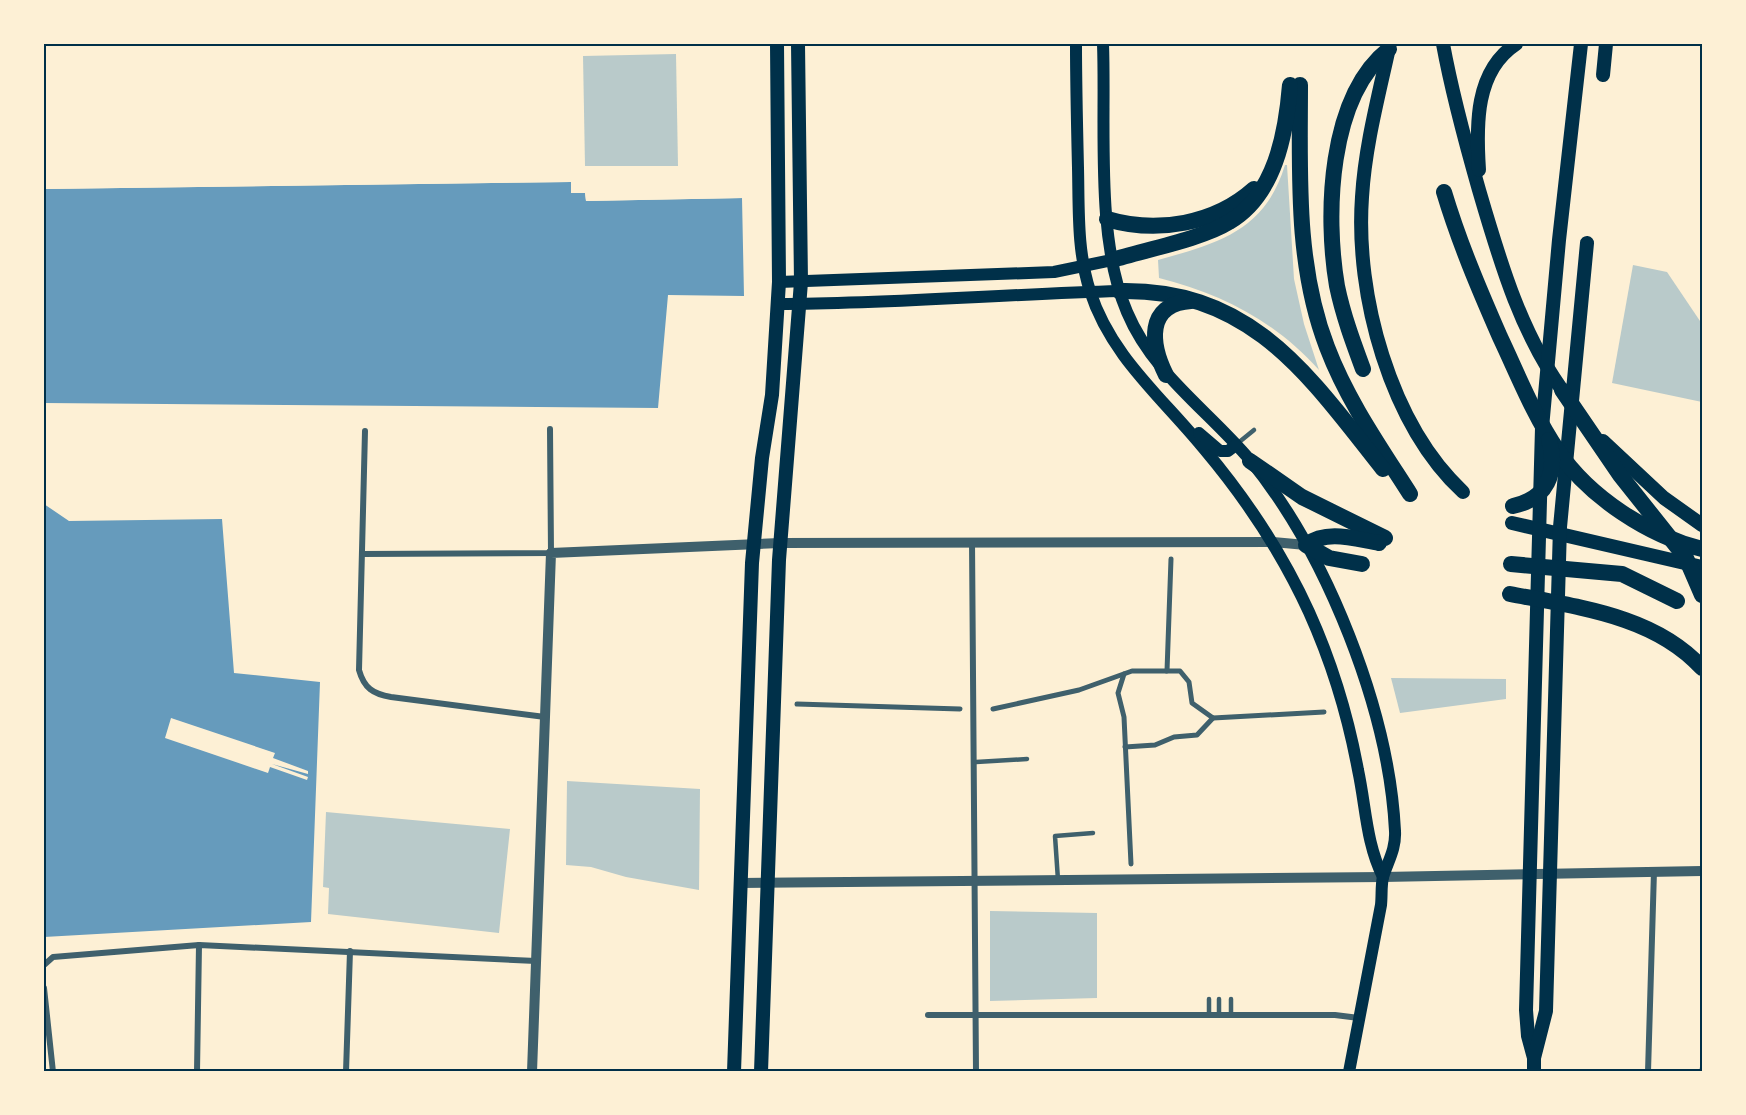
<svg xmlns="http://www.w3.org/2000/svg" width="1746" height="1115" viewBox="0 0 1746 1115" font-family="Karla,sans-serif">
	<rect width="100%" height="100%" fill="#fdf0d5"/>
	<g fill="#b9caca">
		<path d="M676 54 678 166H585L583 56Z"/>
		<path d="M1285 165H1287L1294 279 1304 324 1319 370C1275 321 1222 294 1159 278L1158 260C1218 243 1265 231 1285 165Z"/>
		<path d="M1633 265 1667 272 1702 324V402L1612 383Z"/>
		<path d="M1391 678 1506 679V699L1400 713Z"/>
		<path d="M567 781 700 789 699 890 626 877 591 867 566 865Z"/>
		<path d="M326 812 510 829 499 933 328 914 329 888 323 887Z"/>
		<path d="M990 911 1097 913V998L990 1001Z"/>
	</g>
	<g fill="#669bbc">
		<path d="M571 182 572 193 585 192 586 201 742 198 744 296 668 295 658 408 44 403V189Z"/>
		<path d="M44 504 69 521 222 519 234 673 320 682 311 922 44 937Z"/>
	</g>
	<g fill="#fdf0d5">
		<path d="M571 179 574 181V190H587L589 198 742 195 745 198 586 201 585 193H571V182L44 189V186Z"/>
		<path d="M171 718 275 753 273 758 308 771V774L272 764 308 777 307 780 270 767 268 773 165 738Z"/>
	</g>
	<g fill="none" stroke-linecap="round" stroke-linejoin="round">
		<g stroke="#3f606c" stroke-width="4.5">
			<path d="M1238 443 1254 430"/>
			<path d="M976 762 1027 759"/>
			<path d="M1058 880 1055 836 1093 833"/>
			<path d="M1209 999V1015"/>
			<path d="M1219 999V1015"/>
			<path d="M1231 1015V999"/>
			<path d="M1702 1072V1068"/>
		</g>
		<g stroke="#3f606c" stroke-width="5">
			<path d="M1167 671 1171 559"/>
			<path d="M1124 674 1118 693 1124 717 1131 864"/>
			<path d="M797 704 960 709"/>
			<path d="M993 709 1079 690 1132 671H1180L1189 682 1192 703 1213 718 1324 712"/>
			<path d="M1125 747 1155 745 1174 737 1197 735 1213 718"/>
		</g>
		<g stroke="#3f606c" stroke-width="6">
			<path d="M365 431 359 670C364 688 373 694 391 697L545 717"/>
			<path d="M972 541 976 1072"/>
			<path d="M362 554 551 553 550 429"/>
			<path d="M44 965 53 957 199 945 536 961"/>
			<path d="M44 988 53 1072"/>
			<path d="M928 1015H1335L1359 1018"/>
			<path d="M197 1072 199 945"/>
			<path d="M346 1072 350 951"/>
			<path d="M1648 1072 1654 871"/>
		</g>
		<g stroke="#3f606c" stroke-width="10">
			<path d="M741 883 1383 877 1702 871"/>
			<path d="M532 1072 551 553 780 543 1273 542 1306 545"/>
		</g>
		<g stroke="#003049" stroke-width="12">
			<path d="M1076 44C1076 85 1077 126 1078 168 1079 210 1077 251 1090 291 1111 357 1163 398 1205 450 1247 500 1282 553 1309 612 1332 663 1348 716 1358 770 1366 807 1366 843 1383 877"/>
			<path d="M1103 44C1106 124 1095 238 1127 312 1153 374 1208 410 1250 460 1327 554 1389 710 1395 831 1396 849 1388 861 1383 877 1381 885 1382 896 1381 905L1349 1072"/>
			<path d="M779 282 1054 272 1112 260"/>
			<path d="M778 304C892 304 1005 294 1119 291"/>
			<path d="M1199 433 1220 451H1228L1236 445"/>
		</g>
		<g stroke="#003049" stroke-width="14">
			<path d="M1443 44C1452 93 1465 141 1479 190 1500 262 1522 338 1568 398"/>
			<path d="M1389 48C1378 98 1365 147 1362 197 1355 295 1390 424 1463 492"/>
			<path d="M1603 75 1606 44"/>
			<path d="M1479 170C1476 125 1475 71 1516 44"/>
			<path d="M1603 441 1664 498 1702 525"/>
			<path d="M1512 523 1702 567"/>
			<path d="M1534 1058 1528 1036 1526 1010 1542 428 1559 240 1581 44"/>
			<path d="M734 1072 752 563 762 458 772 395 779 282 777 44"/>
			<path d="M761 1072 779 560 801 282 798 44"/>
			<path d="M1534 1072V1058L1546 1011 1560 527 1587 243"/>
		</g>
		<g stroke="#003049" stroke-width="16">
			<path d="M1300 85C1300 172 1295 264 1327 347 1347 400 1380 447 1410 494"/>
			<path d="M1444 192C1459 242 1479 289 1500 337 1518 375 1534 416 1558 451 1589 497 1649 536 1702 549"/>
			<path d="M1107 219C1157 234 1215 224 1254 189"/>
			<path d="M1112 260C1144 250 1202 239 1229 222 1275 195 1286 134 1290 85"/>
			<path d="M1119 291C1252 288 1309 376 1383 469"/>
			<path d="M1363 369C1353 342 1343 315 1337 286 1325 216 1328 97 1389 49"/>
			<path d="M1166 375C1151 345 1145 304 1191 301"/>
			<path d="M1562 390 1620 475 1686 558 1702 595"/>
			<path d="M1250 461 1302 497 1385 538"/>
			<path d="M1513 506C1547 499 1558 473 1549 440"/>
			<path d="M1362 564 1329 558 1306 545C1327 529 1355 539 1379 543"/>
			<path d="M1511 564 1622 574 1677 601"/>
			<path d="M1510 594C1576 607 1654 615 1702 668"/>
		</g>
	</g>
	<rect width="1746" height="1115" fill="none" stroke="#fdf0d5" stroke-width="90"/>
	<rect x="45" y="45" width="1656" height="1025" fill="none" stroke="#003049" stroke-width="2"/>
</svg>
